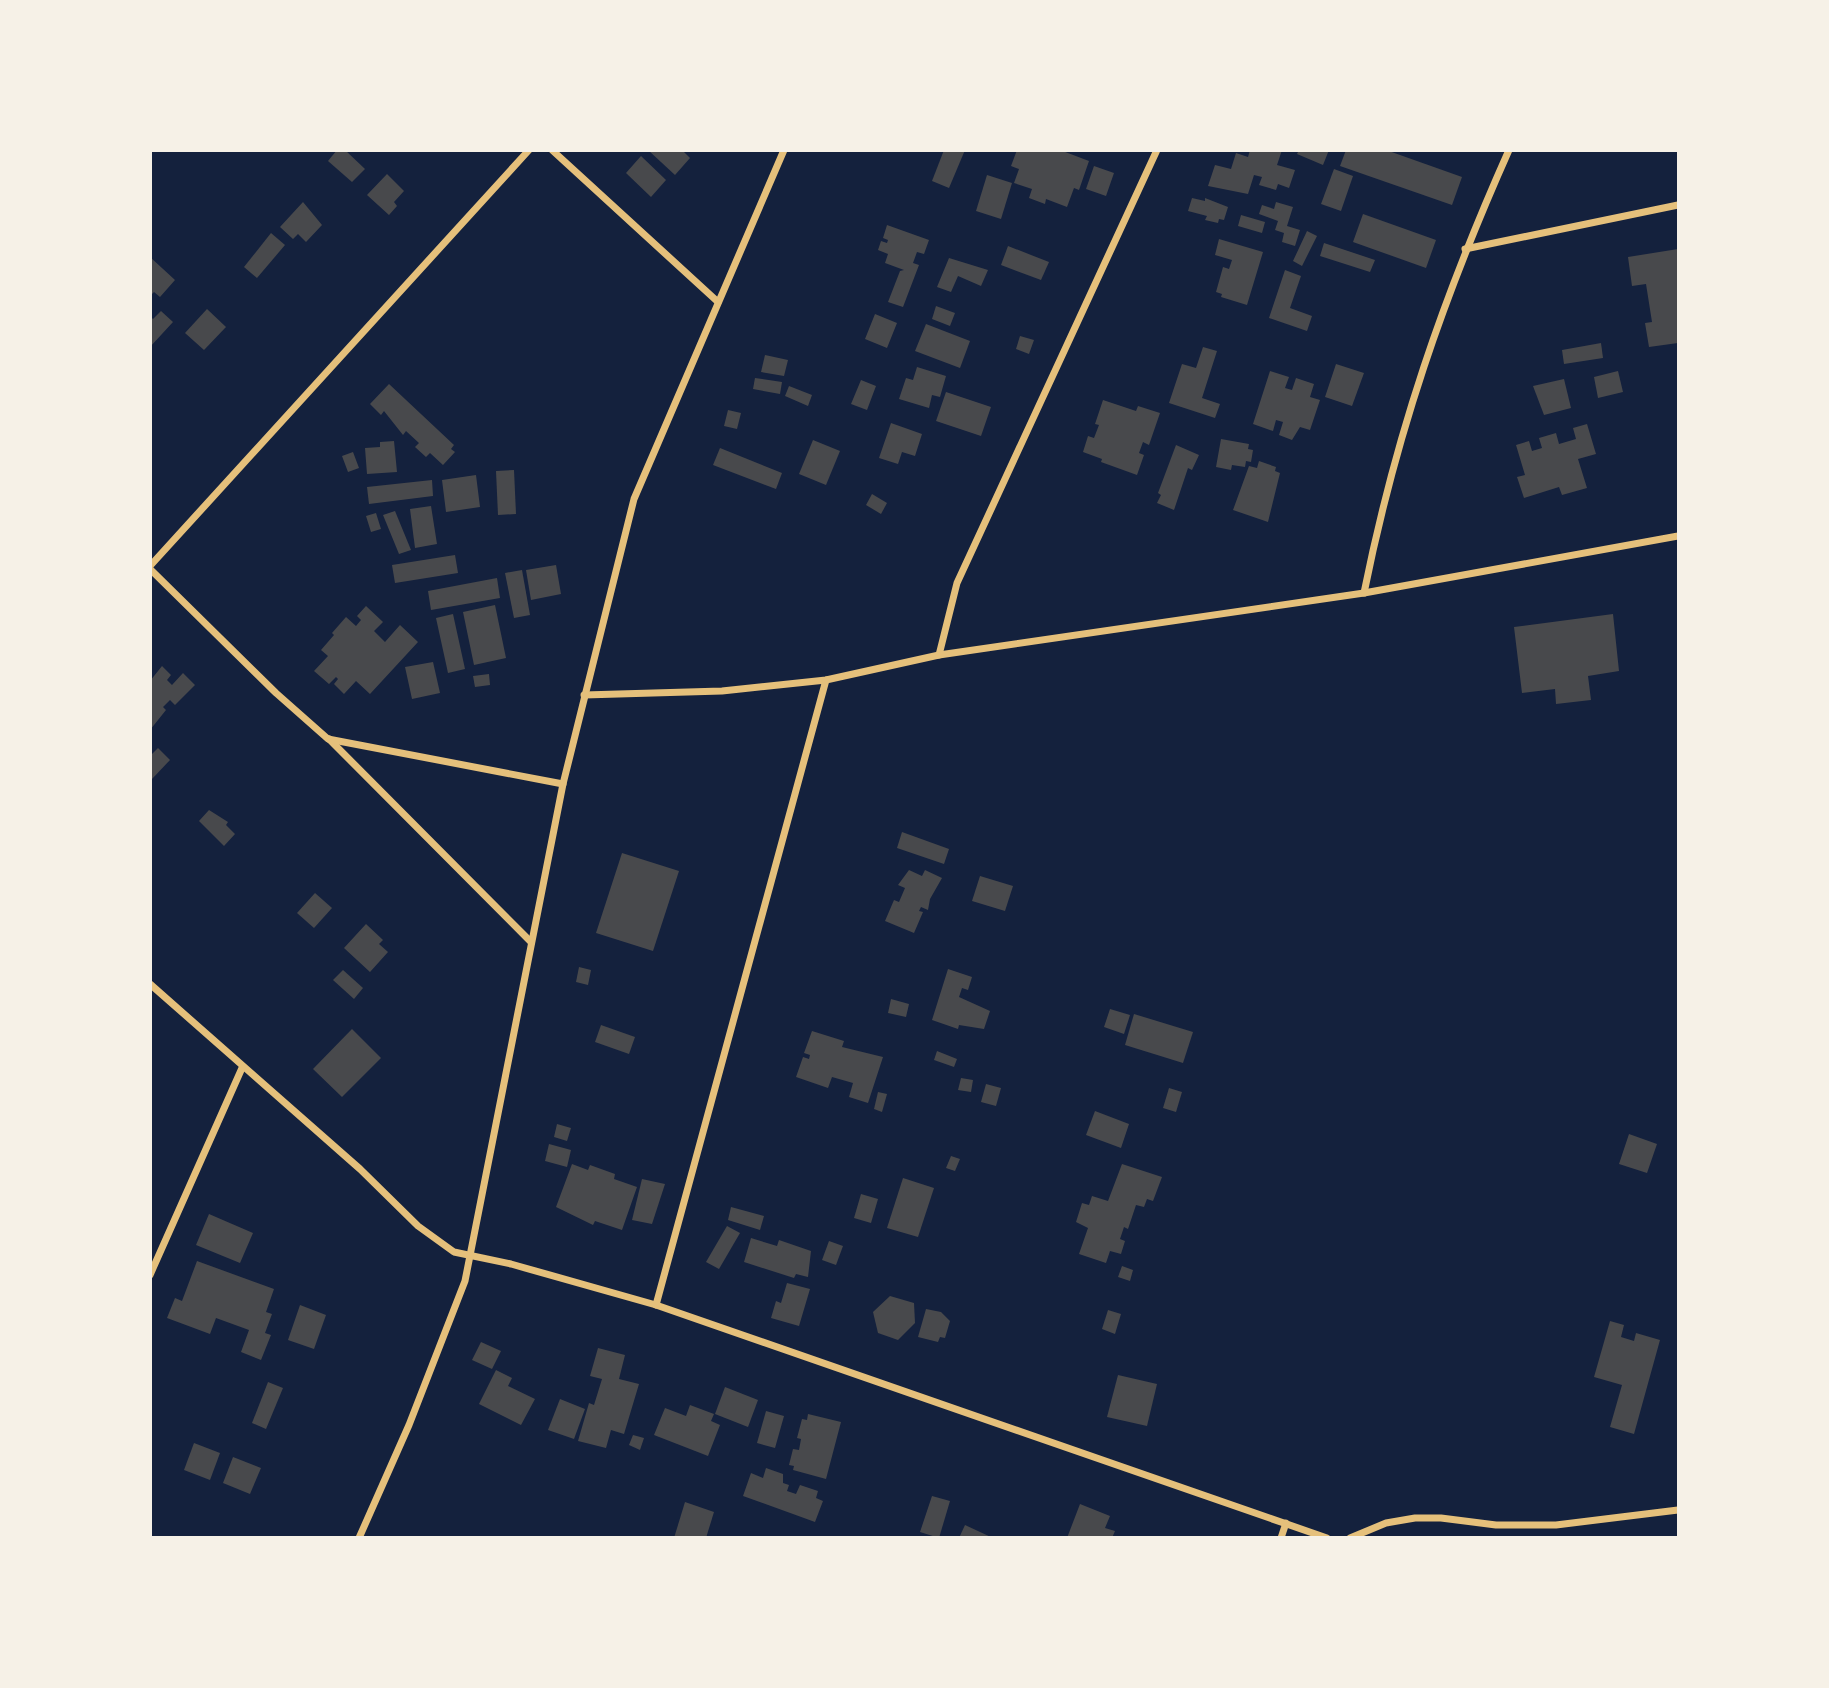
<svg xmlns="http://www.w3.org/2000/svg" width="1829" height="1688" viewBox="0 0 1829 1688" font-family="Ubuntu,sans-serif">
	<rect width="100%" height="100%" fill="#14213d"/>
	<g fill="#48494c">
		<path d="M337 150H345L365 169 352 182 328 161Z"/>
		<path d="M648 150H682L690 158 675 175Z"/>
		<path d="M944 150H965L949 188 932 181Z"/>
		<path d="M1017 150H1060L1089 161 1079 190 1074 188 1067 207 1046 199 1045 204 1029 198 1032 189 1014 183 1019 169 1011 166Z"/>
		<path d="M1250 150H1282L1277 165 1295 170 1289 188 1278 184 1276 190 1259 185 1262 177 1254 175 1248 194 1208 186 1215 165 1231 169 1236 153 1248 157Z"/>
		<path d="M1299 150H1329L1323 165 1297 154Z"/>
		<path d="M1346 150H1386L1462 177 1452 205 1340 166Z"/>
		<path d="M641 156 666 180 651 197 626 173Z"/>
		<path d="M1094 166 1114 173 1106 196 1086 189Z"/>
		<path d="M1334 169 1353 176 1341 211 1321 204Z"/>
		<path d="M387 174 404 191 394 202 397 206 389 215 367 195Z"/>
		<path d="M987 175 1012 183 1001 219 976 211Z"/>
		<path d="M1192 198 1205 201V198L1228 207 1224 220 1219 219 1218 223 1205 220 1207 216 1188 211Z"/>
		<path d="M303 202 322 225 306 242 298 234 293 239 280 227Z"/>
		<path d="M1276 202 1293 207 1287 226 1300 230 1295 246 1282 242 1284 233 1275 230 1278 221 1259 214 1262 205 1274 209Z"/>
		<path d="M1363 214 1436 240 1426 268 1353 242Z"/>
		<path d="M1241 215 1265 222 1262 233 1238 226Z"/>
		<path d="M887 225 929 240 924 254 917 252 913 263 919 265 903 307 888 302 900 271 904 270 885 263 888 254 878 250 881 241 887 243 888 240 883 238Z"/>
		<path d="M1307 231 1317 236 1302 266 1293 261Z"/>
		<path d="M271 233 285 245 257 278 244 267Z"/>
		<path d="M1219 239 1263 252 1247 305 1221 297 1222 294 1216 292 1223 267 1229 269 1232 260 1215 255Z"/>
		<path d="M1324 243 1375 260 1370 272 1320 256Z"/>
		<path d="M1008 246 1049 262 1041 280 1001 265Z"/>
		<path d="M1678 249V343L1649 347 1645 323 1652 322 1646 284 1632 286 1628 257Z"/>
		<path d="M150 257 175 280 160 297 154 292 150 296Z"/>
		<path d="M949 258 988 270 981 286 958 276 951 292 937 287Z"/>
		<path d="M1285 270 1301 276 1290 308 1312 316 1307 331 1269 318Z"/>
		<path d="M936 306 955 313 950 326 932 319Z"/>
		<path d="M207 309 226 327 204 350 185 333Z"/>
		<path d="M161 311 173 322 150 347V316L153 319Z"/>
		<path d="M875 314 897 323 887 348 865 339Z"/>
		<path d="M926 324 970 341 960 368 915 351Z"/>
		<path d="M1020 336 1034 340 1029 354 1016 349Z"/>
		<path d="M1601 343 1603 358 1564 364 1562 350Z"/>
		<path d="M1203 347 1217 351 1202 398 1220 404 1215 418 1169 403 1182 364 1196 368Z"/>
		<path d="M765 355 788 360 784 376 761 372Z"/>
		<path d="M1336 364 1364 373 1352 406 1325 397Z"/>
		<path d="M917 367 946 376 940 397 932 395 929 408 899 399 906 378 913 380Z"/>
		<path d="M1270 371 1289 377 1285 388 1292 390 1296 378 1314 384 1310 397 1320 400 1310 430 1300 427 1292 440 1279 435 1283 422 1276 420 1273 431 1253 424Z"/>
		<path d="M1618 371 1623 392 1598 398 1594 377Z"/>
		<path d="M755 378 782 382 780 394 753 389Z"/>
		<path d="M1564 379 1571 408 1544 415 1533 386Z"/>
		<path d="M861 380 876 386 867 410 851 404Z"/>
		<path d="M389 384 454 445 451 449 455 452 443 465 430 453 426 457 415 447 419 443 406 431 403 435 384 411 381 415 370 404Z"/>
		<path d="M789 386 812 395 808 406 785 396Z"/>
		<path d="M946 392 991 407 981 436 936 421Z"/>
		<path d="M1103 400 1136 411 1138 406 1160 413 1149 445 1143 442 1139 453 1144 455 1137 475 1101 462 1102 459 1083 452 1088 436 1094 438 1099 425 1095 424Z"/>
		<path d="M728 410 741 413 737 429 724 426Z"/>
		<path d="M891 423 922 434 915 456 902 452 898 464 879 458Z"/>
		<path d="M1587 424 1596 454 1578 459 1587 488 1562 495 1559 487 1524 498 1517 477 1525 475 1516 445 1529 441 1532 451 1542 448 1539 438 1556 433 1559 444 1576 439 1573 428Z"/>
		<path d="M1221 439 1249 444 1248 449 1253 450 1251 462 1246 461 1245 467 1232 465 1231 470 1216 467Z"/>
		<path d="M813 440 840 451 826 485 799 474Z"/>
		<path d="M394 441 397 472 367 474 365 448 380 447V442Z"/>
		<path d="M1176 445 1199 455 1192 470 1188 468 1174 510 1157 503 1161 495 1158 493Z"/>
		<path d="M720 448 782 473 776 489 713 465Z"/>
		<path d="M353 452 359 468 348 472 342 456Z"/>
		<path d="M1259 461 1276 467 1275 471 1280 473 1268 522 1233 510 1249 466 1257 468Z"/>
		<path d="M514 470 516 514 498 515 496 471Z"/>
		<path d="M476 475 480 507 446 512 442 480Z"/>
		<path d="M432 480 433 496 369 504 367 487Z"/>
		<path d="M872 494 887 503 881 514 866 505Z"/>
		<path d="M431 506 437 544 415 548 410 509Z"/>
		<path d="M395 511 411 550 399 554 383 515Z"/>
		<path d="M376 513 381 529 371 532 366 516Z"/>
		<path d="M455 555 458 573 395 583 392 565Z"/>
		<path d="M556 565 561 594 531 600 526 570Z"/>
		<path d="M522 570 530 615 514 618 505 573Z"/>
		<path d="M497 578 500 598 431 610 428 591Z"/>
		<path d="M495 605 506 658 474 665 463 612Z"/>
		<path d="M366 606 383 622 374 631 385 642 400 625 418 642 370 694 356 681 344 694 334 684 338 679 336 677 329 684 314 671 328 656 321 650 334 635 332 633 346 617 356 626 361 620 357 616Z"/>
		<path d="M453 614 465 669 448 673 436 618Z"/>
		<path d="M1613 614 1619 671 1588 676 1591 700 1556 704 1555 689 1522 693 1514 627Z"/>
		<path d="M433 662 440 693 412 699 405 667Z"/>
		<path d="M162 666 171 675 167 680 172 685 183 673 195 685 175 705 170 700 163 707 166 710 150 730V681Z"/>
		<path d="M489 674 490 685 475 687 473 676Z"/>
		<path d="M158 748 170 760 152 779 150 756Z"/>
		<path d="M209 810 228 822 226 825 235 834 224 846 199 821Z"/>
		<path d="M902 832 949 849 944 864 897 848Z"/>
		<path d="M622 853 679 871 653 951 596 933Z"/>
		<path d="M909 870 922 876 925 870 942 878 930 899 928 910 921 907 919 911 923 912 914 933 885 921 894 900 899 902 905 888 898 885Z"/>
		<path d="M980 876 1013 886 1005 911 972 901Z"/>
		<path d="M315 893 332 908 314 928 297 913Z"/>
		<path d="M366 924 383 940 379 944 388 952 370 972 344 948Z"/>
		<path d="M579 967 591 970 588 985 576 982Z"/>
		<path d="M948 969 972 977 968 990 962 988 959 997 990 1011 984 1029 959 1025 958 1029 932 1020Z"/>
		<path d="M343 970 363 988 354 999 333 980Z"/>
		<path d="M891 999 909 1004 906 1017 888 1013Z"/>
		<path d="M1110 1009 1130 1015 1124 1034 1104 1027Z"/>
		<path d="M1134 1014 1193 1032 1183 1063 1125 1045Z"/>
		<path d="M601 1025 635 1037 629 1054 595 1042Z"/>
		<path d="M352 1029 381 1058 342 1097 313 1069Z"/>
		<path d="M812 1031 844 1041 842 1047 883 1057 868 1103 849 1097 853 1083 832 1077 828 1088 796 1077 803 1057 809 1059 810 1055 804 1053Z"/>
		<path d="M937 1051 957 1059 954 1067 934 1060Z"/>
		<path d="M961 1078 973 1080 971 1092 958 1090Z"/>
		<path d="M986 1084 1001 1088 996 1106 981 1102Z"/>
		<path d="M1169 1088 1182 1092 1176 1112 1163 1108Z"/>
		<path d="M878 1092 887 1094 882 1112 874 1109Z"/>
		<path d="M1095 1111 1129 1124 1121 1148 1086 1135Z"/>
		<path d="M557 1124 571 1128 567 1141 554 1137Z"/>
		<path d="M1629 1134 1657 1144 1647 1173 1619 1164Z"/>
		<path d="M549 1144 571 1150 567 1167 545 1161Z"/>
		<path d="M951 1156 960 1159 955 1171 946 1168Z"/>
		<path d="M572 1164 588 1170 590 1165 615 1174 614 1179 637 1187 622 1230 595 1221 593 1225 556 1207Z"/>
		<path d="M1122 1164 1162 1177 1153 1201 1147 1199 1144 1207 1136 1205 1128 1229 1124 1227 1120 1239 1125 1241 1121 1254 1110 1251 1106 1263 1079 1254 1088 1228 1076 1222 1082 1203 1089 1205 1092 1196 1108 1201Z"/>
		<path d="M903 1178 934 1188 918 1237 887 1228Z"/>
		<path d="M642 1179 665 1184 652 1224 632 1220Z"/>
		<path d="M861 1194 878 1199 871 1223 854 1218Z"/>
		<path d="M731 1207 764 1216 760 1230 728 1220Z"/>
		<path d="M209 1214 253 1233 240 1263 196 1245Z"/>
		<path d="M727 1226 740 1233 719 1269 706 1262Z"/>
		<path d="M751 1238 777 1246 779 1240 811 1251 808 1277 796 1274 794 1278 744 1262Z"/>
		<path d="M829 1241 843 1246 836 1265 822 1260Z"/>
		<path d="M197 1261 274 1289 266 1312 272 1314 265 1333 271 1335 261 1360 241 1352 249 1330 216 1318 210 1334 167 1318 175 1298 182 1301Z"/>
		<path d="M1122 1266 1133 1270 1130 1281 1118 1277Z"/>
		<path d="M787 1283 810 1289 799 1326 771 1318 776 1301 781 1303Z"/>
		<path d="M890 1296 914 1303 915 1323 898 1340 878 1333 873 1312Z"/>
		<path d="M300 1305 326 1315 314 1349 288 1340Z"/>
		<path d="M926 1309 941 1312 950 1321 945 1338 940 1337 938 1342 918 1337Z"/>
		<path d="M1108 1310 1121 1314 1115 1334 1102 1329Z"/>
		<path d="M1610 1321 1624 1325 1621 1337 1634 1341 1636 1333 1660 1340 1634 1434 1610 1427 1622 1385 1594 1377Z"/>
		<path d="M481 1342 501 1351 492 1369 472 1360Z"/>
		<path d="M598 1348 625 1355 619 1379 639 1384 624 1434 611 1430 606 1448 578 1441 589 1403 594 1405 602 1379 590 1376Z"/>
		<path d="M496 1370 512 1378 508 1386 535 1399 521 1425 479 1404Z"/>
		<path d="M1118 1375 1157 1384 1147 1426 1107 1417Z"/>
		<path d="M268 1382 283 1388 266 1429 252 1423Z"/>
		<path d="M725 1387 758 1400 748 1427 715 1414Z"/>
		<path d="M560 1399 585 1409 574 1439 548 1430Z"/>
		<path d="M690 1405 714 1414 711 1421 720 1425 708 1456 654 1435 665 1408 686 1416Z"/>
		<path d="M766 1411 784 1416 775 1448 757 1443Z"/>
		<path d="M808 1414 841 1422 826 1479 793 1470 794 1466 789 1465 793 1449 799 1450 801 1439 797 1438 802 1419 807 1420Z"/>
		<path d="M633 1435 644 1438 640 1450 629 1445Z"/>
		<path d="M194 1443 220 1453 210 1480 184 1470Z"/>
		<path d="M233 1457 261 1468 250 1494 223 1483Z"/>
		<path d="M766 1468 783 1474V1483L789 1485 787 1491 796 1494 800 1485 818 1491 816 1498 823 1501 815 1522 743 1496 751 1473 763 1478Z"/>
		<path d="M932 1496 950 1501 939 1538 920 1532Z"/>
		<path d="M685 1502 714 1512 706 1538H674Z"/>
		<path d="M1080 1504 1110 1516 1105 1528 1115 1531 1112 1538H1067Z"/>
		<path d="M965 1525 993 1538H959Z"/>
	</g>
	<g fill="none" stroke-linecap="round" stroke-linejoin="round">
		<g stroke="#e5c07b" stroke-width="7">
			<path d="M552 150 718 302"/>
			<path d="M1465 249 1678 205"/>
			<path d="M150 566 529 150"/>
			<path d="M150 569 276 693 328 739 563 784"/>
			<path d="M1364 593C1396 434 1443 298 1509 150"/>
			<path d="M939 655 957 583 1157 150"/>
			<path d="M584 695 722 691 826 680 939 655 1364 593 1678 536"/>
			<path d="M329 739 531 942"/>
			<path d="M150 984 360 1169 418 1226 454 1252 511 1264 656 1305 1327 1538"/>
			<path d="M150 1275 242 1068"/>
			<path d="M656 1305 826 680"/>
			<path d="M359 1538 409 1425 465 1281 563 784 634 499 784 150"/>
			<path d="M1281 1538 1286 1523"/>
			<path d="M1350 1538 1386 1523 1415 1518H1441L1496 1525H1556L1678 1510"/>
		</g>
	</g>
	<rect width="1829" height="1688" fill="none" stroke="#f6f1e7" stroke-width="304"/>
</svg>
